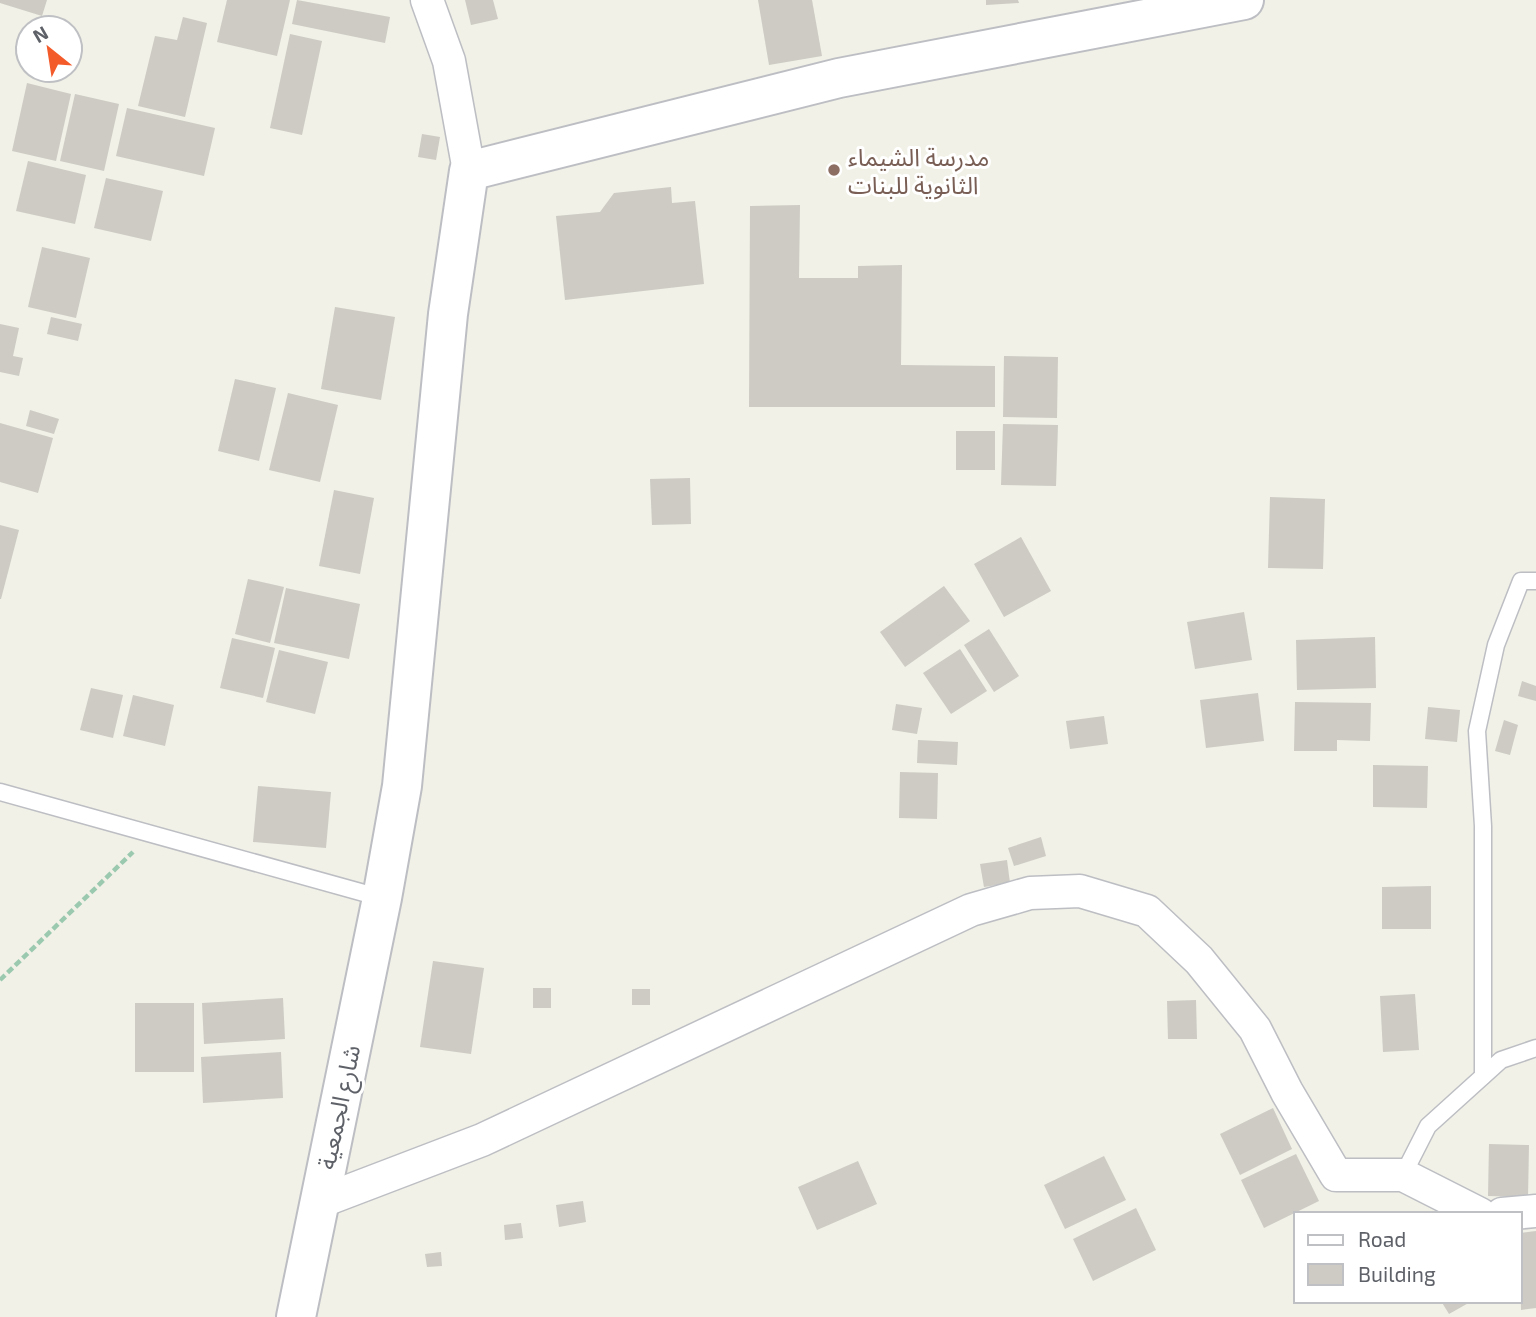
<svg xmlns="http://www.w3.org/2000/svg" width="1536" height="1317" viewBox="0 0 1536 1317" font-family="'Exo 2','Noto Sans Arabic',sans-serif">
	<rect width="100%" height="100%" fill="#f1f1e7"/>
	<g fill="#cdcbc4">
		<path d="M0 0H47L42 16 0 3Z"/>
		<path d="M227 0H290L277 56 217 42Z"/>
		<path d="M297 0 390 17 385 43 292 24Z"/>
		<path d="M465 0H493L498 19 471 25Z"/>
		<path d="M758 0H812L822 56 769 65Z"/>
		<path d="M986 0H1018L1019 3 986 5Z"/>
		<path d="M183 17 207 23 185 117 138 106 155 36 177 40Z"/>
		<path d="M290 34 322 41 302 135 270 128Z"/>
		<path d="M27 83 71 94 56 161 12 151Z"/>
		<path d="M75 94 119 104 104 171 60 161Z"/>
		<path d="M127 108 215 128 204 176 116 156Z"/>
		<path d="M422 134 440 137 436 160 418 157Z"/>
		<path d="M28 161 86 175 75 224 16 211Z"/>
		<path d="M106 178 163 191 151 241 94 228Z"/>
		<path d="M671 187 672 203 695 201 704 284 565 300 556 216 600 212 614 193Z"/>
		<path d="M800 205 799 278H858V266L902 265 901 365 995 366V407H749L750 206Z"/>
		<path d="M42 247 90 258 76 318 28 307Z"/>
		<path d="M335 307 395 317 381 400 321 389Z"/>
		<path d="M51 317 82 324 78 341 47 334Z"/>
		<path d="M0 324 19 328 13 356 23 358 19 376 0 372Z"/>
		<path d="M1004 356 1058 357 1057 418 1003 417Z"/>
		<path d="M235 379 276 388 259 461 218 451Z"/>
		<path d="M288 393 338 405 320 482 269 470Z"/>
		<path d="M30 410 59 419 54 434 26 426Z"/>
		<path d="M0 423 53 438 38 493 0 482Z"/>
		<path d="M1003 424 1058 425 1056 486 1001 485Z"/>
		<rect x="956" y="431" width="39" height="39"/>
		<path d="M690 478 691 524 652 525 650 479Z"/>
		<path d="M334 490 374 498 360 574 319 566Z"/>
		<path d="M1270 497 1325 499 1323 569 1268 568Z"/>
		<path d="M0 525 19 530 1 599H0Z"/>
		<path d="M1021 537 1051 591 1004 617 974 564Z"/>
		<path d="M248 579 284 587 270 643 235 634Z"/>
		<path d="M944 586 970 621 905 667 880 632Z"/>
		<path d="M286 588 360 604 349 659 274 643Z"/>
		<path d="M1244 612 1252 660 1195 669 1187 622Z"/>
		<path d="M989 629 1019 676 994 692 964 645Z"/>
		<path d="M1375 637 1376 688 1297 690 1296 640Z"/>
		<path d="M232 638 275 648 263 698 220 688Z"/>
		<path d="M960 649 987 691 951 714 923 673Z"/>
		<path d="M279 650 328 662 315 714 266 702Z"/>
		<path d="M1522 681 1536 686V701L1518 696Z"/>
		<path d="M91 688 123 695 113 738 80 730Z"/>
		<path d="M1258 693 1264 741 1206 748 1200 700Z"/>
		<path d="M133 695 174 705 165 746 123 736Z"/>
		<path d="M1295 702 1371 703 1370 741 1337 740V751H1294Z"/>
		<path d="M896 704 922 708 917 734 892 730Z"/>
		<path d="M1428 707 1460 710 1457 742 1425 739Z"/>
		<path d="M1104 716 1108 744 1070 749 1066 721Z"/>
		<path d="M1504 720 1518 725 1510 755 1495 751Z"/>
		<path d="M918 740 958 742 957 765 917 763Z"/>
		<path d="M1373 765 1428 766 1427 808 1373 807Z"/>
		<path d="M900 772 938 773 937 819 899 818Z"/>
		<path d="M258 786 331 792 326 848 253 842Z"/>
		<path d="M1041 837 1046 856 1014 866 1008 848Z"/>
		<path d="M1007 860 1010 883 984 887 980 864Z"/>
		<path d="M1431 886V929H1382V887Z"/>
		<path d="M433 961 484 968 471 1054 420 1047Z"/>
		<rect x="533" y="988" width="18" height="20"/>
		<rect x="632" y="989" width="18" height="16"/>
		<path d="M1415 994 1419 1050 1383 1052 1380 996Z"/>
		<path d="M283 998 285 1039 204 1044 202 1003Z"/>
		<path d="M1196 1000 1197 1039H1168L1167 1001Z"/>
		<rect x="135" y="1003" width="59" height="69"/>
		<path d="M281 1052 283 1098 203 1103 201 1057Z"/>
		<path d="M1273 1108 1292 1149 1240 1175 1220 1134Z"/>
		<path d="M1489 1144 1529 1145 1528 1197 1488 1196Z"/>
		<path d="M1296 1154 1319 1201 1264 1228 1241 1180Z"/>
		<path d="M1104 1156 1126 1200 1065 1229 1044 1185Z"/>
		<path d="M858 1161 877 1204 817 1230 798 1187Z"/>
		<path d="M583 1201 586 1222 559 1227 556 1205Z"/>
		<path d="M1136 1208 1156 1250 1093 1281 1073 1239Z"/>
		<path d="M521 1223 523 1238 505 1240 504 1225Z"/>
		<path d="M1536 1231V1308L1521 1310 1520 1233Z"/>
		<path d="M441 1252 442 1266 427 1267 425 1254Z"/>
		<path d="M1441 1301H1472L1449 1314Z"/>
	</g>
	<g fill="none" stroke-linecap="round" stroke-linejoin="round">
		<g stroke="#bcbec3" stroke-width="19">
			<g id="service">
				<path d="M0 792 382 898"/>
				<path d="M1483 1076V826L1477 731 1496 645 1521 581H1536"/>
				<path d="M1403 1175 1428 1126 1501 1060 1536 1048"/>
			</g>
		</g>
		<g stroke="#bcbec3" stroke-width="35">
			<g id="minor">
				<path d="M427 0 449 61 469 171"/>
				<path d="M317 1203 482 1140 971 910 1030 893 1080 891 1147 911 1199 960 1255 1029 1287 1092 1336 1175H1403L1480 1214"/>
				<path d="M1502 1214 1536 1211"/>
			</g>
		</g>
		<g stroke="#bcbec3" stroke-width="42">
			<path id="tertiary" d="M296 1317 382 898 402 786 448 314 469 171 839 78 1244 0"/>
		</g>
		<path stroke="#9ac9af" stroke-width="4.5" stroke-dasharray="7 3.5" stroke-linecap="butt" d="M0 980 133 852"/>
		<use href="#service" stroke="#fff" stroke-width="16"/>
		<use href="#minor" stroke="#fff" stroke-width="32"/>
		<use href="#tertiary" stroke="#fff" stroke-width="38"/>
	</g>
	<circle fill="#8d6e63" stroke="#fff" stroke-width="2.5" cx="834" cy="170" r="7"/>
	<g text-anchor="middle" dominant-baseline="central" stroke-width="6" stroke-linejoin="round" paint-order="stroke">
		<g font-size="24" fill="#785e54" stroke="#fff" text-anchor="start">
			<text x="848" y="156">مدرسة الشيماء<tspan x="848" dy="28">الثانوية للبنات</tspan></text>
		</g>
		<g font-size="24" fill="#5e6168" stroke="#fff">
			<text transform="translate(338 1107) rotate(-78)">شارع الجمعية</text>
		</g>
	</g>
	<rect x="1294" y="1212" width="228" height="91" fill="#ffffff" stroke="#bfc0c3" stroke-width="2"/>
	<rect x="1308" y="1235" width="35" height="10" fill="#ffffff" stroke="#bfc0c3" stroke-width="2"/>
	<text x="1358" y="1247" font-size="21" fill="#5e6168">Road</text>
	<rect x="1308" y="1264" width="35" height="21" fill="#cdcbc4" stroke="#bfc0c3" stroke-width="2"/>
	<text x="1358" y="1282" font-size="21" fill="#5e6168">Building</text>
	<g transform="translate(49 49) rotate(330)"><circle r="33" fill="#ffffff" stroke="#bfc0c3" stroke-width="2"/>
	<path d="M0-5L12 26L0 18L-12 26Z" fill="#f45b2b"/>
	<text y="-10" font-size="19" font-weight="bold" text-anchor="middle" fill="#5e6168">N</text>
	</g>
</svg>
